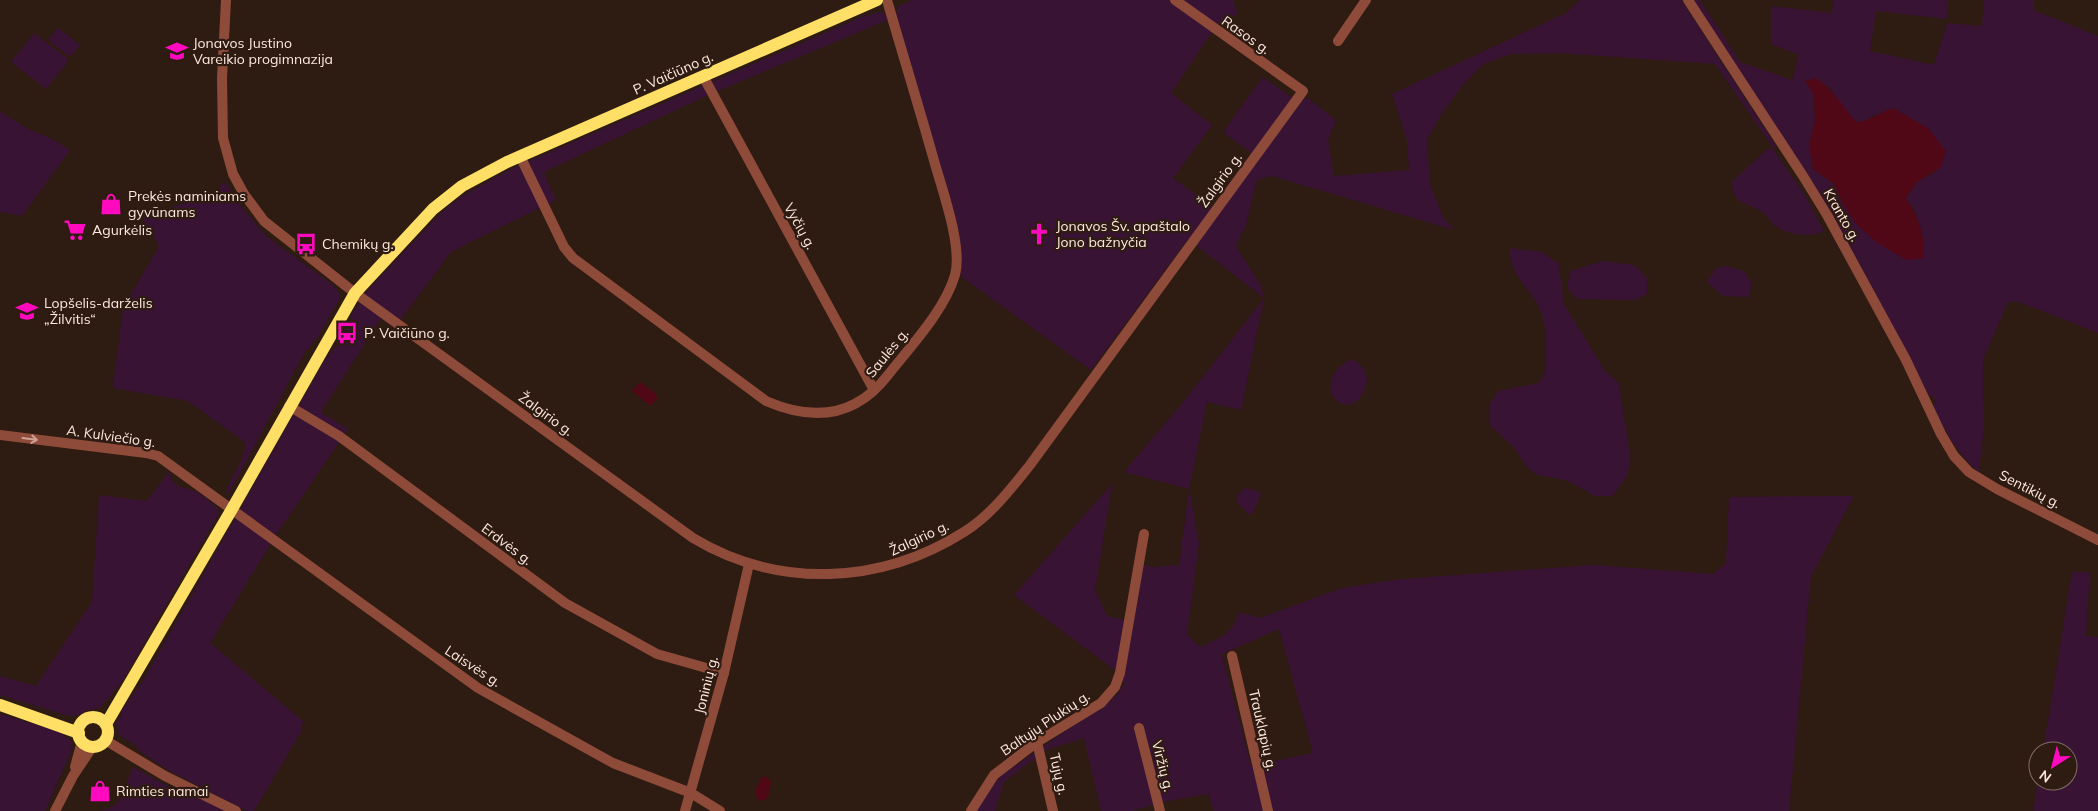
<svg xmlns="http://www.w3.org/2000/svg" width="2098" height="811" viewBox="0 0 2098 811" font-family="Mulish,sans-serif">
	<rect width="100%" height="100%" fill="#2e1b11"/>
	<g fill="#391334" fill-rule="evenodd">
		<path d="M913 0H1233L1238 14 1218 23 1171 93 1212 125 1173 178 1213 207 1251 153 1223 132 1263 77 1298 102 1308 98 1336 120 1328 140 1334 176 1409 170 1407 141 1392 94 1566 13 1580 0H1681L1776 146 1773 149 1803 192 1824 231C1811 239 1787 234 1775 226 1770 222 1767 215 1762 212 1747 201 1733 207 1732 182L1766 150 1773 148 1715 64 1560 53 1511 54 1483 64 1462 86 1441 115 1427 140 1430 184 1443 217 1454 230 1272 176 1257 180 1246 225 1236 246 1261 286 1264 298 1241 410 1207 402 1189 489 1199 543 1187 635 1200 647C1221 637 1231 636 1239 612L1260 618 1342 588 1401 579 1594 565 1713 574 1726 563 1729 497 1854 496 1811 576 1789 811H1214L1208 794 1162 802 1132 811H1101L1084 738 1046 750 1004 782 995 811H976L987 791 1002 775 1116 696 1124 684 1116 671 1014 595 1112 484 1095 591 1107 616 1126 620 1136 564 1155 567 1179 565 1189 489 1124 472 1185 400 1264 298 1188 239 1091 370 963 278 960 273V236L896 16 898 6ZM1279 629 1313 753 1251 766 1222 654Z"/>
		<path d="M1694 0H1700L1740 62 1792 80 1799 55 1771 44V6L1832 13 1833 0H1948L1947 19 1876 11 1870 51 1934 65 1947 23 1982 26 1984 0H2033V10L2098 36V333L2019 302H2008L1983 360 1984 427 1979 472C1957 453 1945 432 1933 406L1936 401 1933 396 1928 395 1858 260 1817 189ZM1828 85 1840 104 1856 122H1864L1874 115 1935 172 1917 182 1906 198 1915 211 1925 247 1843 204 1834 184 1813 169 1809 145 1815 121 1814 95Z"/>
		<path d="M881 12 885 14 888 20 706 96 544 172 556 200 451 252 394 328 381 318 321 412 348 429 276 535 210 643 303 721 301 732 254 811H247L166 769 137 749 138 747 119 735 116 722 122 714 120 713 143 681 325 360 338 344 351 322V315L368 290 442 212 462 196 511 169 864 16Z"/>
		<path d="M58 28 80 45 70 57 48 40Z"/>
		<path d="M34 33 69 60 46 89 11 62Z"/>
		<path d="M0 111 26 128 54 140 70 150 22 216 0 212Z"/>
		<path d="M226 183 240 205 266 236 333 285 339 293V300L317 338 305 352 229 493 226 494C229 476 247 460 245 442L188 401 113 388 123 308 159 246 142 218 221 190 220 184Z"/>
		<path d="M1511 248 1542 252 1559 264 1564 304 1605 371 1619 383 1630 457 1628 474 1613 496H1595L1566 480 1537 475 1528 468 1514 448 1489 424 1490 404 1498 391 1539 383C1547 372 1546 365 1546 353 1546 336 1546 322 1539 307 1530 289 1505 270 1511 248Z"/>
		<path d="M1603 261 1634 265 1647 278V294L1635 300 1577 299 1567 288 1570 271Z"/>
		<path d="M1725 266 1744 271 1752 283 1749 297 1723 296 1707 282 1716 268Z"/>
		<path d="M1351 359C1360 363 1366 368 1367 379 1367 385 1365 389 1362 394 1346 424 1307 384 1351 359Z"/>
		<path d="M169 471C173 490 183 486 195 491 203 494 211 503 218 508L219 513 123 680 100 708 88 710 79 715 69 716 0 695V676L36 686 92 602 99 495 147 501Z"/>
		<path d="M1245 488 1258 491 1261 495 1252 514H1248L1237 502 1238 494Z"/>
		<path d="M2072 572H2090L2086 636 2098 637V811H2033L2038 781H2068V751H2043Z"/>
		<path d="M0 714 60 732 72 742 71 752 45 811H0Z"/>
		<path d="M133 767 182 794 191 792 228 811H99C125 808 124 786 133 767Z"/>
	</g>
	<g fill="#500817">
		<path d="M1816 78C1833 89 1843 107 1856 122 1868 122 1881 112 1893 108L1928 128 1946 151 1941 167 1917 182 1906 198C1918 216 1926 237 1923 258L1907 260 1877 243 1856 224 1843 204 1834 184 1813 169 1809 145 1815 121 1814 95 1805 81Z"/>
		<path d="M640 382 656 394 657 399 650 406 632 391Z"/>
		<path d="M762 777H767L771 782 768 798 760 801 757 799 755 790Z"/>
	</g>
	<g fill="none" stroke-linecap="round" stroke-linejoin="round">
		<g stroke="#8f4b3a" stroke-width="10">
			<path d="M226 0 222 78 223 138 233 174 244 194 264 221 355 293 693 538C778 589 880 585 964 532 990 516 1011 489 1030 465L1303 91 1175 0"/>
			<path d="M1688 0 1803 176 1827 215 1906 360 1941 434 1954 456 1969 472 1997 489 2098 540"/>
			<path d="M1338 41 1366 0"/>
			<path d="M703 76 874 390"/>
			<path d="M520 156 564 247 573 258 766 401C812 421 855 418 888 375 910 347 945 310 955 275 963 245 941 187 933 157 918 104 902 52 887 0"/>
			<path d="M289 406 339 436 565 603 657 654 724 673"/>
			<path d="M0 435 146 453 158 456 478 688 613 763 691 793 720 811"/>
			<path d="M1232 656 1268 811"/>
			<path d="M1139 728 1160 811"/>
			<path d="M105 740 165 776 236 811"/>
			<path d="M1037 742 1053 811"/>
			<path d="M75 767 82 741"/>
			<path d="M55 811 73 776 93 746"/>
			<path d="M685 811 724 673 749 564"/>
			<path d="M971 811 994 775 1037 742 1101 703 1115 687 1120 673 1144 534"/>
		</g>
		<g stroke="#ffdf65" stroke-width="12">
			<path d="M0 705 79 733"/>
			<circle cx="93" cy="732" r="15"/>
			<path d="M106 724 232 509 355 293 433 209 462 186 507 162 877 0"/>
		</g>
	</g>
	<defs><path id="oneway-shaft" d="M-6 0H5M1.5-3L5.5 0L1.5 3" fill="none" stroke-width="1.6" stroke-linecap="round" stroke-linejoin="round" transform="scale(1.25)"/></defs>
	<use stroke="#cda194" href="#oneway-shaft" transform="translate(30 439) rotate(7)"/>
	<defs>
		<g id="school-bare" transform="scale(1.725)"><path d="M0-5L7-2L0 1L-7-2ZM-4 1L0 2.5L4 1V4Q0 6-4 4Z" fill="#ff0abe" stroke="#2e1b11" stroke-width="2.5" paint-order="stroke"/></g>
		<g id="shop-bare" transform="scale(1.725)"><path d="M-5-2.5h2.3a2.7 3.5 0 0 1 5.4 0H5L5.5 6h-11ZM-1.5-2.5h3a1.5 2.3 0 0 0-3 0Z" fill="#ff0abe" stroke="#2e1b11" stroke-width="2.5" paint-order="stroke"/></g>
		<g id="supermarket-bare" transform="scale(1.725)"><path d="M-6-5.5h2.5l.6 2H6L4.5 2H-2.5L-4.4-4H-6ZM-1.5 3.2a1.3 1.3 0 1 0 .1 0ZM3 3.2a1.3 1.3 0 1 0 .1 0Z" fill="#ff0abe" stroke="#2e1b11" stroke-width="2.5" paint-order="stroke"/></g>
		<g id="church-bare" transform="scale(1.725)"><path d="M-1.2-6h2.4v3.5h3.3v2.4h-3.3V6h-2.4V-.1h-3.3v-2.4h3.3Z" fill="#ff0abe" stroke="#2e1b11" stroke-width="2.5" paint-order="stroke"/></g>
		<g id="bus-bare" transform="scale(1.725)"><path d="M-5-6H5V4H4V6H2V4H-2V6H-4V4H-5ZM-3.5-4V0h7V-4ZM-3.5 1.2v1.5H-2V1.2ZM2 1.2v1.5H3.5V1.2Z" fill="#ff0abe" stroke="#2e1b11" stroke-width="2.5" paint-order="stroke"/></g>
	</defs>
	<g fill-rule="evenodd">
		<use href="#school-bare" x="177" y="51"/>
		<use href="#shop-bare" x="111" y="204"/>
		<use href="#supermarket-bare" x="75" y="230"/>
		<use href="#church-bare" x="1039" y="234"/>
		<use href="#bus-bare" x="306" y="244"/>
		<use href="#school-bare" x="27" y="311"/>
		<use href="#bus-bare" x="347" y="333"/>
		<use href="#shop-bare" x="100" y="791"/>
	</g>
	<g text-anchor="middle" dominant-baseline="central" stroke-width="4.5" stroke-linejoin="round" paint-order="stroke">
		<g font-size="14" fill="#ffe7de" stroke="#2e1b11">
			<text transform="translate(1246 35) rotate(35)">Rasos g.</text>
			<text transform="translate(673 73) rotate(-24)">P. Vaičiūno g.</text>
			<text transform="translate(1220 180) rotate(-54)">Žalgirio g.</text>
			<text transform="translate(1842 215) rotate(60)">Kranto g.</text>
			<text transform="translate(800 226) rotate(61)">Vyčių g.</text>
			<text transform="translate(887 353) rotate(-51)">Saulės g.</text>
			<text transform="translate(546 414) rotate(36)">Žalgirio g.</text>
			<text transform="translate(111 436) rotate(8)">A. Kulviečio g.</text>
			<text transform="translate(2030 489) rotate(27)">Sentikių g.</text>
			<text transform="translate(919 538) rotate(-25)">Žalgirio g.</text>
			<text transform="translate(507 544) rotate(37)">Erdvės g.</text>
			<text transform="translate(473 666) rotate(33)">Laisvės g.</text>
			<text transform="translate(706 685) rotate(-76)">Joninių g.</text>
			<text transform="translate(1045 723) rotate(-34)">Baltųjų Plukių g.</text>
			<text transform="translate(1263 730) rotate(77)">Trauklapių g.</text>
			<text transform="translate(1163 766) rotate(76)">Viržių g.</text>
			<text transform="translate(1059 774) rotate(77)">Tujų g.</text>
		</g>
		<g font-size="14" fill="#ffe7de" stroke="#2e1b11" text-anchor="start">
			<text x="193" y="43">Jonavos Justino<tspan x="193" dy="16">Vareikio progimnazija</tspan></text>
			<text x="128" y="196">Prekės naminiams<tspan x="128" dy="16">gyvūnams</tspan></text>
			<text x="1056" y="226">Jonavos Šv. apaštalo<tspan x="1056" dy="16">Jono bažnyčia</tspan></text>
			<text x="92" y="230">Agurkėlis</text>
			<text x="322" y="244">Chemikų g.</text>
			<text x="44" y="303">Lopšelis-darželis<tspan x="44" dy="16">„Žilvitis“</tspan></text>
			<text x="364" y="333">P. Vaičiūno g.</text>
			<text x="116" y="791">Rimties namai</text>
		</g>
	</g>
	<g transform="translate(2053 766) rotate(216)"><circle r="24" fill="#2e1b11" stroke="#826d63"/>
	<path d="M0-4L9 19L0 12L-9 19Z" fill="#ff0abe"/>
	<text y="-8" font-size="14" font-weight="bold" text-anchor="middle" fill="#ffe7de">N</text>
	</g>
</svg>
